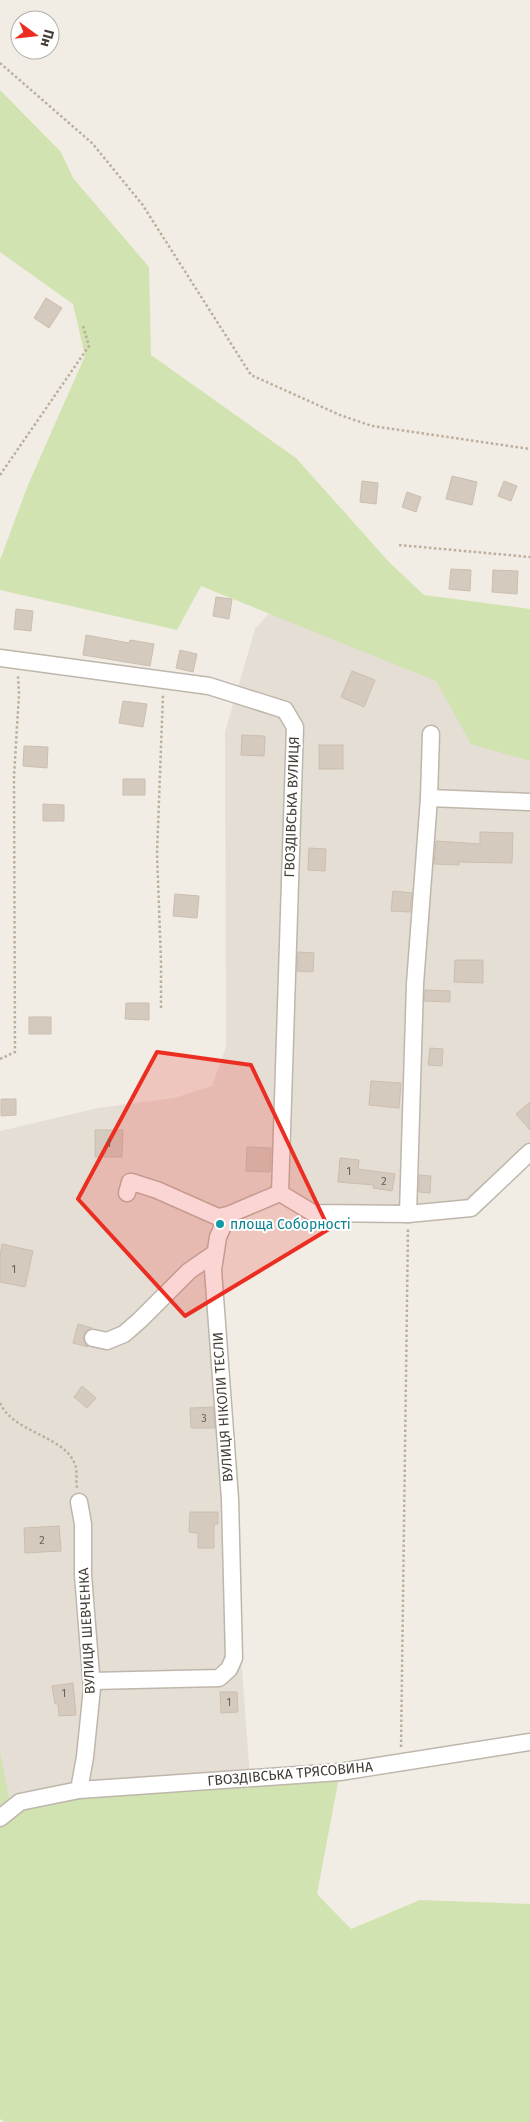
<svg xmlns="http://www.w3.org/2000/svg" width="530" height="2122" viewBox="0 0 530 2122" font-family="'Fira Sans',sans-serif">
	<rect width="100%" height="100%" fill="#f1ede5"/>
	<path fill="#e5ded4" d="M284 597 530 663V1152L471 1208 313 1213 280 1193 228 1215 213 1270 250 1778 11 1809 0 1751V1131L98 1108 174 1098 212 1086 226 1047 225 732 255 629Z"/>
	<g fill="#d1e3b0">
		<path d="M0 90 61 152 73 178 149 267 151 355 296 458 389 562 424 595 530 609V761L471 744 436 681 201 586 177 630 0 590V560L28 485 85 356 73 304 0 252Z"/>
		<path d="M0 1751 11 1808 20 1802 340 1772 317 1894 351 1929 420 1900 530 1904V2122H5L0 2119Z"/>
	</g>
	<g fill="#d5cabe" stroke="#ccbeaf">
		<path d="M46 298 62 308 49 328 34 318Z"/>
		<path d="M452 476 477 482 472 505 446 499Z"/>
		<path d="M362 481 378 483 376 504 360 502Z"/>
		<path d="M504 481 517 486 511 501 498 496Z"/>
		<path d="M407 492 421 497 416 512 402 507Z"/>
		<path d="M451 569 471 570 470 591 449 589Z"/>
		<path d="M493 570 518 571 517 594 492 592Z"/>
		<path d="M216 597 232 599 229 619 213 616Z"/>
		<path d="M16 609 33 611 31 631 14 629Z"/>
		<path d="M86 635 129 643 130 640 154 644 150 666 83 655Z"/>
		<path d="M180 650 197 654 193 672 176 668Z"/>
		<path d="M352 671 375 680 364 707 341 697Z"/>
		<path d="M123 701 147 704 143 727 119 723Z"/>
		<path d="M242 735 265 736 264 756 241 755Z"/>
		<rect x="319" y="745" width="24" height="24"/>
		<path d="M24 746 48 747 47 768 23 766Z"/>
		<rect x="123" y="779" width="22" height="16"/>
		<path d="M43 804 64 805V821H43Z"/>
		<path d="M480 832 513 833 512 863 459 862V865L434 864 436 841 480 844Z"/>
		<path d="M309 848 326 849 325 871 308 870Z"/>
		<path d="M393 891 412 893 410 912 391 911Z"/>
		<path d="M175 894 199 896 197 918 173 916Z"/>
		<path d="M298 952 314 953 313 972 297 971Z"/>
		<path d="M455 960H483V983L454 982Z"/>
		<path d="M425 990 450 991V1002L424 1001Z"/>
		<path d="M126 1003H149V1020L125 1019Z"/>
		<rect x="29" y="1017" width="22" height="17"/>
		<path d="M430 1048 443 1049 442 1066 428 1065Z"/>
		<path d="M371 1081 401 1083 399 1108 369 1105Z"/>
		<path d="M1 1099H16V1115L1 1116Z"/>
		<path d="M530 1102V1130L516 1114Z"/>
		<path d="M95 1130H123L122 1157H95Z"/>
		<path d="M247 1147 271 1148 270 1172 246 1171Z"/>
		<path d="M340 1158 359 1160 358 1169 395 1174 392 1191 373 1188 374 1185 338 1182Z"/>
		<path d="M419 1175 431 1176 430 1193 419 1192Z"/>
		<path d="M2 1244 33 1251 25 1287 0 1282V1256Z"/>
		<path d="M78 1324 92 1328 86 1331 83 1336 84 1342 88 1347 73 1343Z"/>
		<path d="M82 1386 96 1398 87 1408 74 1397Z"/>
		<path d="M213 1407 215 1428H191L190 1408Z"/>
		<path d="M190 1512H218V1524H214V1548H198V1533L189 1532Z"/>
		<path d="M59 1526 61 1551 25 1553 24 1528Z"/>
		<path d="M73 1683 76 1715 59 1716 58 1704H55L52 1686Z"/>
		<path d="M220 1692H237L238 1712 221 1713Z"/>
	</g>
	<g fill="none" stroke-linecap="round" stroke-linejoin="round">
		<g stroke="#bfb6ab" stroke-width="19">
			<g id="minor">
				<path d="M0 658 209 686 285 710 295 727 280 1193 313 1213 408 1214 471 1208 530 1152"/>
				<path d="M429 798 530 802"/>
				<path d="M127 1193 130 1182H132L157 1190 218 1217 228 1215"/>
				<path d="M408 1214 415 984 429 798 431 734"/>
				<path d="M93 1338 107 1341 124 1334 140 1320 189 1271 215 1253"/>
				<path d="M92 1681 219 1678 229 1669 234 1658 230 1499 213 1270 218 1237 228 1215 280 1193"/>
				<path d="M79 1790 85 1757 92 1688 83 1575V1524L79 1502"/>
				<path d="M0 1818 20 1802 79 1790 340 1772 530 1742"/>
			</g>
		</g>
		<g stroke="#bdae9b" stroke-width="2.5" stroke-dasharray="2.5 2.5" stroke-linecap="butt">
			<path d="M0 63 92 143 142 204 251 375 340 415 372 426 530 449"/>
			<path d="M0 475 89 346 83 326"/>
			<path d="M399 545 530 557"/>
			<path d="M161 1008V961L157 854 163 694"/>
			<path d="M0 1059 15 1052 14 776 19 694 18 676"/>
			<path d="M0 1403C14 1434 69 1436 76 1468 77 1475 76 1482 77 1488"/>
			<path d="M401 1747 408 1228"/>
		</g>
		<use href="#minor" stroke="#fff" stroke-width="16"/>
	</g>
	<path fill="#ec2e22" fill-opacity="0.2" stroke="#ec2e22" stroke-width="4" stroke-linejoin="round" d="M157 1052 251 1065 329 1229 185 1316 78 1199Z"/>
	<circle fill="#0f9aa8" stroke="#fff" stroke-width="2" cx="220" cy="1224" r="5"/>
	<g text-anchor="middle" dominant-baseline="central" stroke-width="4" stroke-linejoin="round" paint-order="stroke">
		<g font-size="11" fill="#686057">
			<text x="109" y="1143">1</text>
			<text x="349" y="1171">1</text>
			<text x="384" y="1181">2</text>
			<text x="14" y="1269">1</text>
			<text x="204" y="1418">3</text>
			<text x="42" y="1540">2</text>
			<text x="64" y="1693">1</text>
			<text x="229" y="1702">1</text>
		</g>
		<g font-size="14" fill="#433d35" stroke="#fff">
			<text transform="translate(292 807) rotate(-88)">ГВОЗДІВСЬКА ВУЛИЦЯ</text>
			<text transform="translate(223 1407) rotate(-94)">ВУЛИЦЯ НІКОЛИ ТЕСЛИ</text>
			<text transform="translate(87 1631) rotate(-93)">ВУЛИЦЯ ШЕВЧЕНКА</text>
			<text transform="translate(290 1774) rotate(-5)">ГВОЗДІВСЬКА ТРЯСОВИНА</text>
		</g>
		<g font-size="14" fill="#0d838f" stroke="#fff" text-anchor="start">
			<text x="230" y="1224">площа Соборності</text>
		</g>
	</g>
	<g transform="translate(35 35) rotate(105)"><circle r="24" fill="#ffffff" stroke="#b4b1ae"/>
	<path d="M0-4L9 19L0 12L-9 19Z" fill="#ec2e22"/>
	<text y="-8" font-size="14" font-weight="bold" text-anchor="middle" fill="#433d35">Пн</text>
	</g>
</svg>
